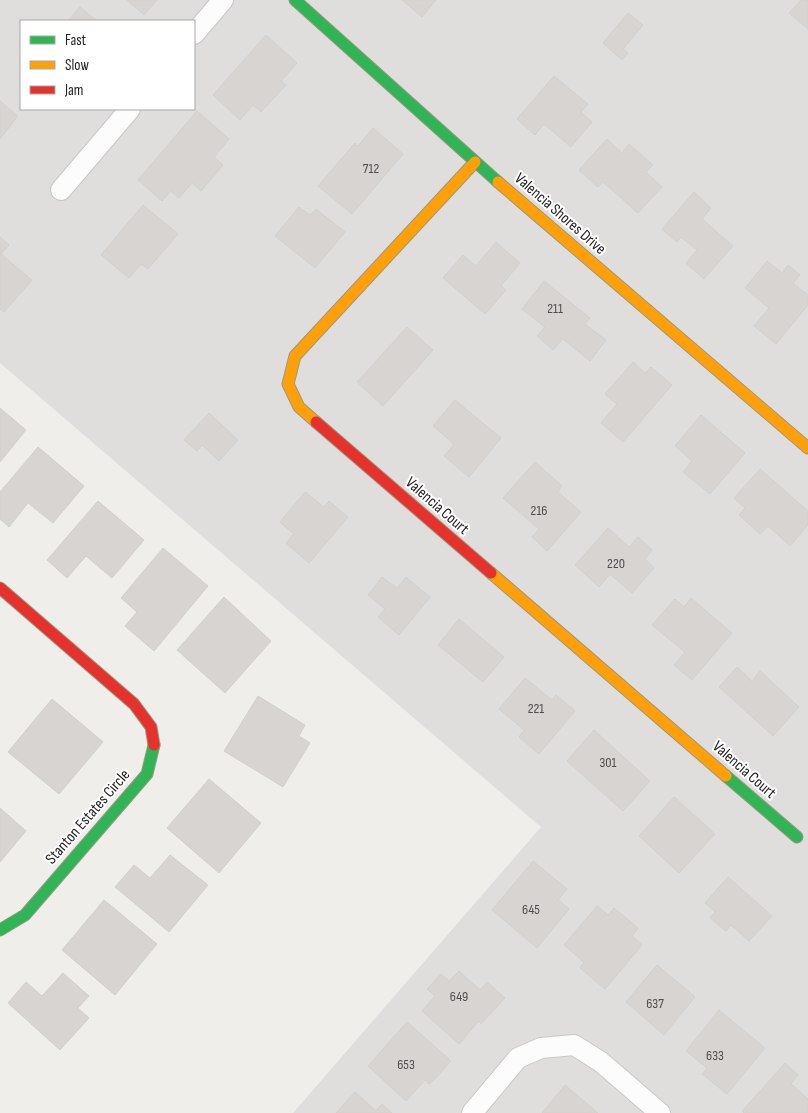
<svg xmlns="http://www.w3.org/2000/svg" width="808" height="1113" viewBox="0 0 808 1113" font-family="'Sofia Sans Condensed',sans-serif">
	<rect width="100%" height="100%" fill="#f0eeeb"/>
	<path fill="#dfdedc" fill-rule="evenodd" d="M0 0H808V1113H293L541 827 0 363ZM21 21H194V109H21Z"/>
	<g fill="#d7d4d2" stroke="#d3d0cc">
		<path d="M127 0H157L144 15Z"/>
		<path d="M402 0H436L422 17Z"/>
		<path d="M801 0H808V29L789 13Z"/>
		<path d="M80 7 97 21H68Z"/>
		<path d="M628 13 643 25 623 49 628 53 622 60 603 43Z"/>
		<path d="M266 35 297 63 281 81 286 85 261 112 253 105 240 120 213 95Z"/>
		<path d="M554 76 588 104 581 112 592 122 571 147 544 124 535 135 517 119Z"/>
		<path d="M0 101 18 116 0 139Z"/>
		<path d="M197 111 229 139 214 157 223 165 201 191 192 183 179 198 171 191 162 201 138 180Z"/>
		<path d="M373 128 403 154 352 214 318 186 355 143 358 146Z"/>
		<path d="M607 139 622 153 629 144 653 165 646 172 662 187 638 213 603 182 598 187 579 170Z"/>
		<path d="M694 192 711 208 702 219 733 246 704 279 686 263 697 250 681 237 677 242 662 229Z"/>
		<path d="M143 205 178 234 148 269 141 264 129 278 101 255Z"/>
		<path d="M299 207 310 215 316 209 345 232 315 268 275 236Z"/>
		<path d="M0 237 9 245 1 254 32 280 4 312 0 309Z"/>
		<path d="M496 242 520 263 501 286 506 290 485 314 443 278 463 255 476 266Z"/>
		<path d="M767 261 782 273 788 265 800 275 793 283 808 295V305L776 344 754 326 769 308 745 288Z"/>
		<path d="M544 281 590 318 585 324 606 340 590 361 563 339 553 350 537 336 545 327 522 309Z"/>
		<path d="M407 327 433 350 383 406 357 382Z"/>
		<path d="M633 362 645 373 651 367 672 385 623 442 601 423 617 404 605 394Z"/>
		<path d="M455 400 501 438 469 477 444 456 454 444 433 426Z"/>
		<path d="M0 408 26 430 0 462Z"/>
		<path d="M209 413 238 440 219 461 202 445 197 451 184 440Z"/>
		<path d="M701 415 745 453 710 494 683 472 692 461 675 446Z"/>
		<path d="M38 447 84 486 53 523 28 503 9 527 0 519V492Z"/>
		<path d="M535 462 562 486 558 492 581 512 547 551 532 537 539 529 503 498Z"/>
		<path d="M760 469 808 511V525L790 546 768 526 760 534 739 515 745 508 734 498Z"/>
		<path d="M305 492 324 507 329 501 348 517 309 563 286 543 294 534 280 522Z"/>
		<path d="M98 501 144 540 112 578 86 556 67 578 47 560Z"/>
		<path d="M608 528 629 547 638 537 652 550 645 559 654 568 632 593 610 574 599 587 575 565Z"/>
		<path d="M163 548 208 586 154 651 125 626 137 612 121 598Z"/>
		<path d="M382 577 397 588 406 577 430 597 399 635 378 617 385 609 368 595Z"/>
		<path d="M224 597 271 641 225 693 177 650Z"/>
		<path d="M691 598 732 633 692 680 674 665 685 652 652 625 675 599 684 607Z"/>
		<path d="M459 619 504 657 483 682 438 645Z"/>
		<path d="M737 667 752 681 760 671 799 707 773 736 719 687Z"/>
		<path d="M525 678 552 700 556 695 575 711 539 754 519 737 524 730 499 709Z"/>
		<path d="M258 696 305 725 299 736 310 743 283 787 224 751Z"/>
		<path d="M52 699 103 742 59 794 8 752Z"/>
		<path d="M594 730 650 781 623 811 567 761Z"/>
		<path d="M209 779 261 823 219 873 167 828Z"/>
		<path d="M674 797 715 834 679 873 639 836Z"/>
		<path d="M0 808 26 831 0 862Z"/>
		<path d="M170 855 208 885 169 932 115 887 134 865 150 878Z"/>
		<path d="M533 861 567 889 558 900 569 909 537 948 492 910Z"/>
		<path d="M728 877 772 916 749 941 731 925 726 931 710 918 715 912 705 903Z"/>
		<path d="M104 900 157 944 115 995 62 950Z"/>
		<path d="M597 906 608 915 614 908 638 928 632 936 642 945 605 989 580 968 584 962 564 945Z"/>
		<path d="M657 965 695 997 664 1035 626 1002Z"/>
		<path d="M459 971 480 990 487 982 505 998 481 1024 479 1021 459 1044 422 1011 435 996 427 989 441 974 449 981Z"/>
		<path d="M63 973 89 996 78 1008 89 1018 60 1050 8 1003 26 982 42 996Z"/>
		<path d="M719 1010 765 1048 727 1094 702 1074 707 1068 686 1051Z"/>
		<path d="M407 1022 451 1061 430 1084 425 1080 406 1101 368 1066Z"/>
		<path d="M785 1063 798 1075 791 1084 808 1099V1113H744L742 1111Z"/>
		<path d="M565 1085 598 1113H542Z"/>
		<path d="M355 1092 376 1111 382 1104 392 1113H336Z"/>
	</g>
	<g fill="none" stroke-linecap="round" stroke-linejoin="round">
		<g stroke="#c9c8c7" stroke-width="22">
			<g id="street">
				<path d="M194 34 223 0"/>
				<path d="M61 190 130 109"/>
				<path d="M472 1113 518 1058 541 1048 574 1045 601 1062 660 1113"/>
			</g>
		</g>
		<g stroke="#999a82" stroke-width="13">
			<g id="fast">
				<path d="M295 0 498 182"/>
				<path d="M726 776 797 837"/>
				<path d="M0 930 25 915 147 774 154 745"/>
			</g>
		</g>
		<g stroke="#999a82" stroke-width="13">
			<g id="slow">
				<path d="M498 182 808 448"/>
				<path d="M316 422 299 407 288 384 295 356 475 162"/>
				<path d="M491 573 726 776"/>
			</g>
		</g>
		<g stroke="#999a82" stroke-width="13">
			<g id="jam">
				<path d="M316 422 491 573"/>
				<path d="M0 588 134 704 151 727 154 745"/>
			</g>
		</g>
		<use href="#street" stroke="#fdfcfc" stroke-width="20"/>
		<use href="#fast" stroke="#30b455" stroke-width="11"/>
		<use href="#slow" stroke="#ff9f0a" stroke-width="11"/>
		<use href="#jam" stroke="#e5322d" stroke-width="11"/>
	</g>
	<g text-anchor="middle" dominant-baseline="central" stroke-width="4" stroke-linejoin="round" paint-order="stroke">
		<g font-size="14" fill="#4f4e4e">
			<text x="371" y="168">712</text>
			<text x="555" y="308">211</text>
			<text x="539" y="510">216</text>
			<text x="616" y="563">220</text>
			<text x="536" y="708">221</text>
			<text x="608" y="762">301</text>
			<text x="531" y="909">645</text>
			<text x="459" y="996">649</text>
			<text x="655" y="1003">637</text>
			<text x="715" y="1055">633</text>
			<text x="406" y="1064">653</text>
		</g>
		<g font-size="16" fill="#222" stroke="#fff">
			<text transform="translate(560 214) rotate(41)">Valencia Shores Drive</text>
			<text transform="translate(437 506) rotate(41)">Valencia Court</text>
			<text transform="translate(744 770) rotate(41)">Valencia Court</text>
			<text transform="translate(88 817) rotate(-49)">Stanton Estates Circle</text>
		</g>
	</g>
	<rect x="20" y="20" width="175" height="90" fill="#ffffff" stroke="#a7a7a7"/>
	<rect x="30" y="36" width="25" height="8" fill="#30b455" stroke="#a7a7a7"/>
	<text x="65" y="45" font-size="15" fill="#222222">Fast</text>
	<rect x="30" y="61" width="25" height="8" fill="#ff9f0a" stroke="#a7a7a7"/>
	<text x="65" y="70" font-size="15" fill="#222222">Slow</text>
	<rect x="30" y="86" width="25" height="8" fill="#e5322d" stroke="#a7a7a7"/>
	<text x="65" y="95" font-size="15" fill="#222222">Jam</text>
</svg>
